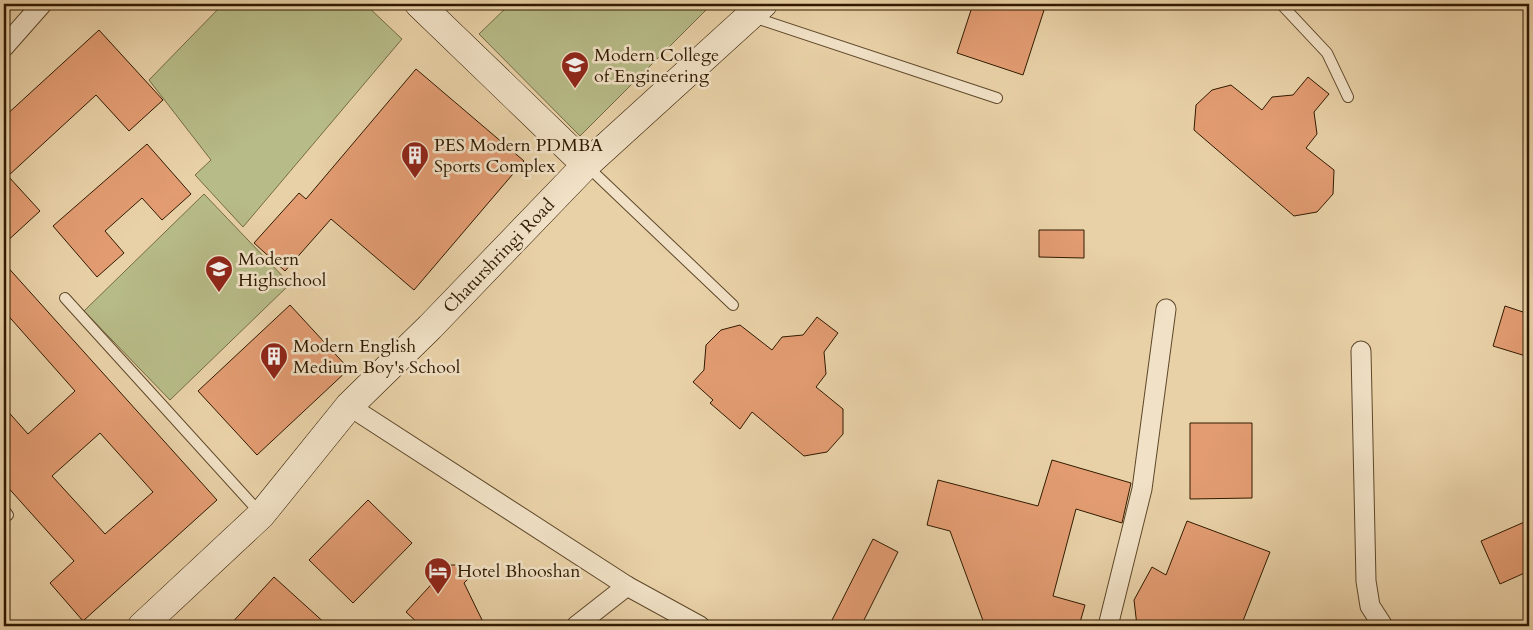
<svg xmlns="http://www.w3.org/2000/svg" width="1533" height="630" viewBox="0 0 1533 630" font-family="Cardo,serif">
	<rect width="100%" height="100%" fill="#e9d1a7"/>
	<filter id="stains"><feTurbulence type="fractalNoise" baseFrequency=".004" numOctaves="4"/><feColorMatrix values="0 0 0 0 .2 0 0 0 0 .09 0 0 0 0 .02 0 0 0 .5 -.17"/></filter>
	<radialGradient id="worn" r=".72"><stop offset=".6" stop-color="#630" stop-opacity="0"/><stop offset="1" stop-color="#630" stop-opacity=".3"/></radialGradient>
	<g fill="#b7bb87" stroke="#746a44">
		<path d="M223 4H365L402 39 243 227 195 175 211 160 149 80Z"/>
		<path d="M510 4H712L580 136 479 34Z"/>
		<path d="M204 194 290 284 170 400 84 311Z"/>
	</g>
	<g fill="#e39c72" stroke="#301a00" fill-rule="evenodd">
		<path d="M973 4H1046L1023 75 957 53Z"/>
		<path d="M99 30 163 100 129 131 96 95 8 176 40 211 4 244V117Z"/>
		<path d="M416 69 524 161 414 290 331 219 285 271 254 243 299 193 306 199Z"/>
		<path d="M1308 77 1329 94 1314 112 1317 134 1306 148 1334 170 1333 194 1317 212 1294 216 1194 130 1196 105 1212 90 1231 85 1262 110 1272 97 1293 95Z"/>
		<path d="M147 144 191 194 162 220 142 198 105 231 124 253 97 277 53 226Z"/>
		<path d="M1039 230H1084V258L1039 257Z"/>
		<path d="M4 263 217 500 83 621 50 583 74 561 4 483V407L28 434 75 391 4 311ZM100 433 153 492 105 534 52 476Z"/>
		<path d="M290 305 349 369 257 455 198 391Z"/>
		<path d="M1505 306 1529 314V357L1493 346Z"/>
		<path d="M817 317 838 333 824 352 826 374 816 387 843 409V434L827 452 804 456 752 412 740 429 710 403 713 400 693 382 704 370 706 345 721 330 740 325 772 350 782 337 803 335Z"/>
		<path d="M1190 423H1252V498L1190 499Z"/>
		<path d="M1052 460 1131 483 1122 523 1076 509 1053 596 1085 605 1079 626H985L950 531 927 525 938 480 1038 506Z"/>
		<path d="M368 500 412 543 353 603 309 560Z"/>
		<path d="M1529 520V571L1500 584 1481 541Z"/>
		<path d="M1187 521 1270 552 1241 626H1137L1134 600 1152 567 1166 575Z"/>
		<path d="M873 539 898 552 861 626H829Z"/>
		<path d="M445 565H456L470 577 464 583 485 626H421L406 612 440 575Z"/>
		<path d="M274 577 328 626H229Z"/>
	</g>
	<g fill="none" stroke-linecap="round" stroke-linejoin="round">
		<g stroke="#5e482a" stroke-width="12">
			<g id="lane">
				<path d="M1281 4 1327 53 1348 97"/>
				<path d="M753 17 997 98"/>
				<path d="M587 166 733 305"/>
				<path d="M65 298 261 514"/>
				<path d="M4 510 8 515"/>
			</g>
		</g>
		<g stroke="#5e482a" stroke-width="21">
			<g id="street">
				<path d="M4 47 42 4"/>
				<path d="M1361 351 1366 581 1370 606 1383 626"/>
				<path d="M349 406 627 586 700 626"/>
				<path d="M576 626 627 586"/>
				<path d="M1108 626 1142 489 1166 309"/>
			</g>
		</g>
		<g stroke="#301a00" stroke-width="29">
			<g id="secondary">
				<path d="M419 4 586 165"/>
				<path d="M142 626 261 515 349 406 430 327 586 165 763 4"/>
			</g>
		</g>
		<use href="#lane" stroke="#f1e1c6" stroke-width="10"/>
		<use href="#street" stroke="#f1e1c6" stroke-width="19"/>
		<use href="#secondary" stroke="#f1e1c6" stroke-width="28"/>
	</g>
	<defs>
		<g id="university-pin" transform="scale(1.4375)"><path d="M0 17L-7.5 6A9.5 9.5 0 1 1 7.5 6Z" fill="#8f2418" stroke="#f1e1c6"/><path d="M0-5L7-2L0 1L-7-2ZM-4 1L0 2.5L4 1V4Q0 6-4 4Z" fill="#fff"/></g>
		<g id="building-pin" transform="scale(1.4375)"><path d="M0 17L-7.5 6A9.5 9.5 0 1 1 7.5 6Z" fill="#8f2418" stroke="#f1e1c6"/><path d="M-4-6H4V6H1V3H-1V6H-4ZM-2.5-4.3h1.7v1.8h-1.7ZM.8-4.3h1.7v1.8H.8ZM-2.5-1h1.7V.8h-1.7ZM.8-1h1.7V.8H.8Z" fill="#fff"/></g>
		<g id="school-pin" transform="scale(1.4375)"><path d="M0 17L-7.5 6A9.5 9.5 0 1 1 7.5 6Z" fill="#8f2418" stroke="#f1e1c6"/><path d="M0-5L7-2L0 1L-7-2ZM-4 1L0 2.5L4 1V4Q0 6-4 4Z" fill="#fff"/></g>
		<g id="hotel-pin" transform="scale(1.4375)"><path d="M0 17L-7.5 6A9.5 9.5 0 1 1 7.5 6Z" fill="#8f2418" stroke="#f1e1c6"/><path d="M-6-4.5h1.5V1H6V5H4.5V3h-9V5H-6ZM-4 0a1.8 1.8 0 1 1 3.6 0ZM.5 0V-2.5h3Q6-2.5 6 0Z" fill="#fff"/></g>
	</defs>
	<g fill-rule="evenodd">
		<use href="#university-pin" x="575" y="65"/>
		<use href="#building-pin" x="415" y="155"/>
		<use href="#school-pin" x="219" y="269"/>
		<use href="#building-pin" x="274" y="356"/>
		<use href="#hotel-pin" x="438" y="571"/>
	</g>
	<g text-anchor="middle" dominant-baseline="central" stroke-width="5" stroke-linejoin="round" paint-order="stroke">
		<g font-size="18" fill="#301a00" stroke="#f1e1c6" text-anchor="start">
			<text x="594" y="55">Modern College<tspan x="594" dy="21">of Engineering</tspan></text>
			<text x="434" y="145">PES Modern PDMBA<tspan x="434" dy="21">Sports Complex</tspan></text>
			<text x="238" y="259">Modern<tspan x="238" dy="21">Highschool</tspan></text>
			<text x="293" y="346">Modern English<tspan x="293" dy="21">Medium Boy's School</tspan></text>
			<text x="457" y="571">Hotel Bhooshan</text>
		</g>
		<g font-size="18" fill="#301a00" stroke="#f1e1c6">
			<text transform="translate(499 256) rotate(-46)">Chaturshringi Road</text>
		</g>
	</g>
	<rect width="1533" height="630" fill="none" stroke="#e9d1a7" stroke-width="20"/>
	<rect x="5" y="5" width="1523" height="620" fill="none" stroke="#301a00" stroke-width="2.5"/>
	<rect x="10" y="10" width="1513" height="610" fill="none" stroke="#301a00"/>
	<rect width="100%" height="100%" filter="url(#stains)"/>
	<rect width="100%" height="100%" fill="url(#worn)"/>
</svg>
